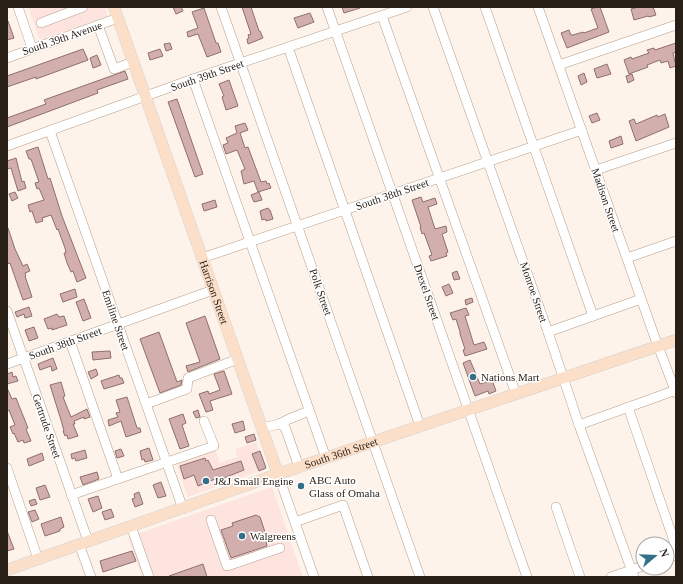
<svg xmlns="http://www.w3.org/2000/svg" width="683" height="584" viewBox="0 0 683 584" font-family="Georgia,serif">
	<rect width="100%" height="100%" fill="#fdf3ea"/>
	<g fill="#fee4df">
		<path d="M28 7H105L108 16 40 40Z"/>
		<path d="M256 442 266 469 188 497 176 462 215 449 220 463 237 457 235 449Z"/>
		<path d="M272 487 303 577H142L128 537Z"/>
	</g>
	<g fill="#d2afac" stroke="#8f6f6d">
		<path d="M173 7H181L183 11 176 14Z"/>
		<path d="M242 7H251L259 31H260L263 38 248 44 247 39 249 38 248 35 251 34Z"/>
		<path d="M342 7H360V8L344 13Z"/>
		<path d="M597 7H600L609 32 567 48 561 33 569 30 571 35H573L583 32 584 33 598 28 591 9Z"/>
		<path d="M638 7H653L656 15 649 17 648 16 634 20 631 9Z"/>
		<path d="M204 8 216 43H218L221 52 207 57 198 34 188 37 187 32 198 28 192 12Z"/>
		<path d="M310 13 314 22 298 28 294 18Z"/>
		<path d="M8 21 14 38 7 40V22Z"/>
		<path d="M170 43 172 49 166 51 164 44Z"/>
		<path d="M676 43V52L673 53 676 66 670 68 668 61 661 63 660 60 647 65 648 67 629 74 624 60 631 57 632 59 649 53 647 50 654 48 655 50Z"/>
		<path d="M83 49 88 60 36 79V77L7 87V76Z"/>
		<path d="M160 49 163 56 150 60 148 53Z"/>
		<path d="M97 55 101 65 93 68 90 58Z"/>
		<path d="M607 64 611 74 597 78 594 69Z"/>
		<path d="M125 71 128 79 97 90 98 93 7 127V118L46 104 44 100Z"/>
		<path d="M584 73 587 82 581 85 578 76Z"/>
		<path d="M632 74 634 80 628 83 626 76Z"/>
		<path d="M229 80 238 106 226 110 222 97 224 96 219 84Z"/>
		<path d="M177 99 203 174 195 177 168 102Z"/>
		<path d="M597 113 600 120 592 123 589 116Z"/>
		<path d="M665 114 669 127 636 141 629 121 634 119 636 124 657 115 658 117Z"/>
		<path d="M245 123 248 130 240 133 245 148 248 147 261 182 266 181 267 184 269 183 271 188 258 192 254 181 244 184 241 171 245 169 237 150 226 154 223 145 228 143 226 138 237 133 235 126Z"/>
		<path d="M621 136 623 144 611 148 609 141Z"/>
		<path d="M38 147 48 179 50 178 62 216 86 278 77 282 73 271 71 272 67 263 64 253H66L65 248 58 229 57 230 51 215 42 218 43 221 36 223 32 211 30 212 28 205 44 200 39 188 37 189 35 183 39 182 31 159H29L26 151Z"/>
		<path d="M16 158 22 182 24 181 26 188 18 191 11 168 7 169V161Z"/>
		<path d="M15 192 18 198 12 201 9 194Z"/>
		<path d="M259 192 262 200 254 202 251 195Z"/>
		<path d="M421 197 423 202 435 198 437 204 428 207 435 229 446 226 447 232 442 234 448 252 446 253 447 256 431 261 429 256 432 255 424 233 422 234 420 227H421L412 200Z"/>
		<path d="M215 200 217 207 204 211 202 204Z"/>
		<path d="M268 208 269 210H270L273 219 266 221 265 219 262 220 260 211Z"/>
		<path d="M7 228H8L15 249 23 266 27 264 30 271 25 273 26 275 25 276 32 297 23 300 10 263 7 264Z"/>
		<path d="M457 271 460 279 454 280 452 273Z"/>
		<path d="M449 284 453 293 446 296 442 287Z"/>
		<path d="M75 289 77 297 63 302 60 294Z"/>
		<path d="M472 298 473 302 466 305 465 300Z"/>
		<path d="M84 299 91 318 83 321 76 302Z"/>
		<path d="M29 307 32 316 25 318 24 314 17 317 15 312Z"/>
		<path d="M466 308 469 315 465 316 474 345 484 342 487 349 465 356 463 350 465 349 460 334V332L456 319 453 320 450 313Z"/>
		<path d="M57 314 59 317 64 316 67 325 52 330V328L48 329 44 319Z"/>
		<path d="M205 316 220 359 188 372 186 366 200 362 186 323Z"/>
		<path d="M34 327 38 338 29 341 25 330Z"/>
		<path d="M159 332 177 382 182 380 181 385 160 393 140 339Z"/>
		<path d="M110 351 111 358 93 360 92 352Z"/>
		<path d="M53 358 57 369 52 371 51 366 40 370 38 364Z"/>
		<path d="M470 360 480 384 492 380 496 391 489 394 488 391 475 396 463 363Z"/>
		<path d="M96 369 98 375 91 379 88 372Z"/>
		<path d="M224 371 232 394 210 401 213 410 206 412 199 394 208 391 209 394 220 390 214 374Z"/>
		<path d="M12 372 13 377 16 376 18 381 7 384V374Z"/>
		<path d="M119 375 120 378H122L124 383 104 389 101 381Z"/>
		<path d="M61 382 65 396 63 397 71 417 87 409 90 417 84 419V417L74 421 75 424H73L78 436 68 439 67 435 65 436 63 431H64L61 420 50 385Z"/>
		<path d="M7 388 12 399 16 398 28 428 26 429 31 441 24 443 23 440 18 442 14 433 13 434 10 427 15 425 9 410 7 411Z"/>
		<path d="M127 397 137 428H140L141 432 126 437 121 421 109 426 108 420 118 417 116 413 120 412 116 400Z"/>
		<path d="M198 410 200 417 196 418 193 412Z"/>
		<path d="M183 414 186 423 182 425 189 446 180 449 169 419Z"/>
		<path d="M243 421 245 430 235 433 232 424Z"/>
		<path d="M254 434 256 440 247 443 245 437Z"/>
		<path d="M149 448 153 460 145 462 144 459 142 460 140 451Z"/>
		<path d="M121 449 124 456 117 458 115 451Z"/>
		<path d="M85 450 87 458 76 461 75 458 72 459 71 454Z"/>
		<path d="M260 451 266 468 259 471 252 454Z"/>
		<path d="M42 453 44 460 29 466 27 459Z"/>
		<path d="M205 458 206 461 208 460 213 470 241 461 244 470 221 479 220 477 198 486 194 475 184 479 180 466Z"/>
		<path d="M97 472 99 479 83 485 80 477Z"/>
		<path d="M161 482 166 496 158 498 153 485Z"/>
		<path d="M45 485 50 497 40 500 36 488Z"/>
		<path d="M139 492 143 504 135 507 132 499 135 498 134 494Z"/>
		<path d="M98 496 102 508 93 512 88 499Z"/>
		<path d="M35 499 37 504 31 506 29 501Z"/>
		<path d="M111 509 114 517 105 520 102 512Z"/>
		<path d="M35 510 39 519 32 522 28 512Z"/>
		<path d="M256 515 260 517 268 541H266L267 546 231 558 221 530 233 526 232 523Z"/>
		<path d="M61 517 64 527 60 529V531L45 536 41 524Z"/>
		<path d="M7 531 14 549 7 551Z"/>
		<path d="M132 551 136 561 103 572 100 561Z"/>
		<path d="M203 564 207 577H169V576Z"/>
	</g>
	<g fill="none" stroke-linecap="round" stroke-linejoin="round">
		<g stroke="#b79f8a" stroke-width="10">
			<g id="minor">
				<path d="M18 7 32 48"/>
				<path d="M221 7 420 577"/>
				<path d="M327 7 527 577"/>
				<path d="M433 7 548 332 579 425 634 577"/>
				<path d="M485 7 593 316"/>
				<path d="M538 7 655 338 676 393"/>
				<path d="M382 16 516 394"/>
				<path d="M41 23 83 7"/>
				<path d="M98 25 114 69 133 62"/>
				<path d="M288 47 420 426"/>
				<path d="M7 58 118 18"/>
				<path d="M559 65 676 25"/>
				<path d="M193 79 326 458"/>
				<path d="M50 131 183 509"/>
				<path d="M7 146 193 79 407 7"/>
				<path d="M596 170 676 143"/>
				<path d="M202 258 582 130"/>
				<path d="M627 258 676 241"/>
				<path d="M7 311 88 541"/>
				<path d="M548 332 641 299"/>
				<path d="M70 341 118 479"/>
				<path d="M7 364 213 290"/>
				<path d="M146 404 187 389 188 378 238 359"/>
				<path d="M628 407 676 547"/>
				<path d="M279 424 289 419 309 411"/>
				<path d="M579 425 676 390"/>
				<path d="M262 428 279 424 285 427 299 467"/>
				<path d="M7 468 38 559"/>
				<path d="M278 474 314 577"/>
				<path d="M71 495 214 446 204 421"/>
				<path d="M556 507 580 577"/>
				<path d="M211 520 227 566 280 548"/>
				<path d="M295 522 343 505 368 577"/>
				<path d="M131 526 149 577"/>
				<path d="M79 544 91 577"/>
				<path d="M667 558 676 555"/>
				<path d="M611 577 643 566"/>
			</g>
		</g>
		<g stroke="#d4d2d1" stroke-width="12">
			<g id="major">
				<path id="s1" d="M114 7 278 474"/>
				<path id="s2" d="M7 570 278 474 676 340"/>
			</g>
		</g>
		<use href="#minor" stroke="#fff" stroke-width="9"/>
		<use href="#major" stroke="#fbdfc9" stroke-width="11"/>
	</g>
	<g fill="#327086" stroke="#fff" stroke-width="1.5">
		<circle cx="473" cy="377" r="4"/>
		<circle cx="206" cy="481" r="4"/>
		<circle cx="301" cy="486" r="4"/>
		<circle cx="242" cy="536" r="4"/>
	</g>
	<g text-anchor="middle" dominant-baseline="central" stroke-width="3" stroke-linejoin="round" paint-order="stroke">
		<g font-size="11" fill="#281f17" stroke="#fff">
			<text transform="translate(62 38) rotate(-19)">South 39th Avenue</text>
			<text transform="translate(207 75) rotate(-19)">South 39th Street</text>
			<text transform="translate(392 194) rotate(-19)">South 38th Street</text>
			<text transform="translate(606 200) rotate(71)">Madison Street</text>
			<text stroke="none"><textPath href="#s1" startOffset="302">Harrison Street</textPath></text>
			<text transform="translate(321 292) rotate(71)">Polk Street</text>
			<text transform="translate(427 292) rotate(71)">Drexel Street</text>
			<text transform="translate(534 292) rotate(71)">Monroe Street</text>
			<text transform="translate(116 320) rotate(71)">Emiline Street</text>
			<text transform="translate(65 343) rotate(-20)">South 38th Street</text>
			<text transform="translate(47 426) rotate(71)">Gertrude Street</text>
			<text stroke="none"><textPath href="#s2" startOffset="354">South 36th Street</textPath></text>
		</g>
		<g font-size="11" fill="#281f17" stroke="#fff" text-anchor="start">
			<text x="481" y="377">Nations Mart</text>
			<text x="309" y="480">ABC Auto<tspan x="309" dy="13">Glass of Omaha</tspan></text>
			<text x="214" y="481">J&amp;J Small Engine</text>
			<text x="250" y="536">Walgreens</text>
		</g>
	</g>
	<rect width="683" height="584" fill="none" stroke="#281f17" stroke-width="16"/>
	<g transform="translate(655 556) rotate(71)"><circle r="19" fill="#ffffff" stroke="#a9a5a2"/>
	<path d="M0-3L7 15L0 10L-7 15Z" fill="#327086"/>
	<text y="-6" font-size="11" font-weight="bold" text-anchor="middle" fill="#281f17">N</text>
	</g>
</svg>
